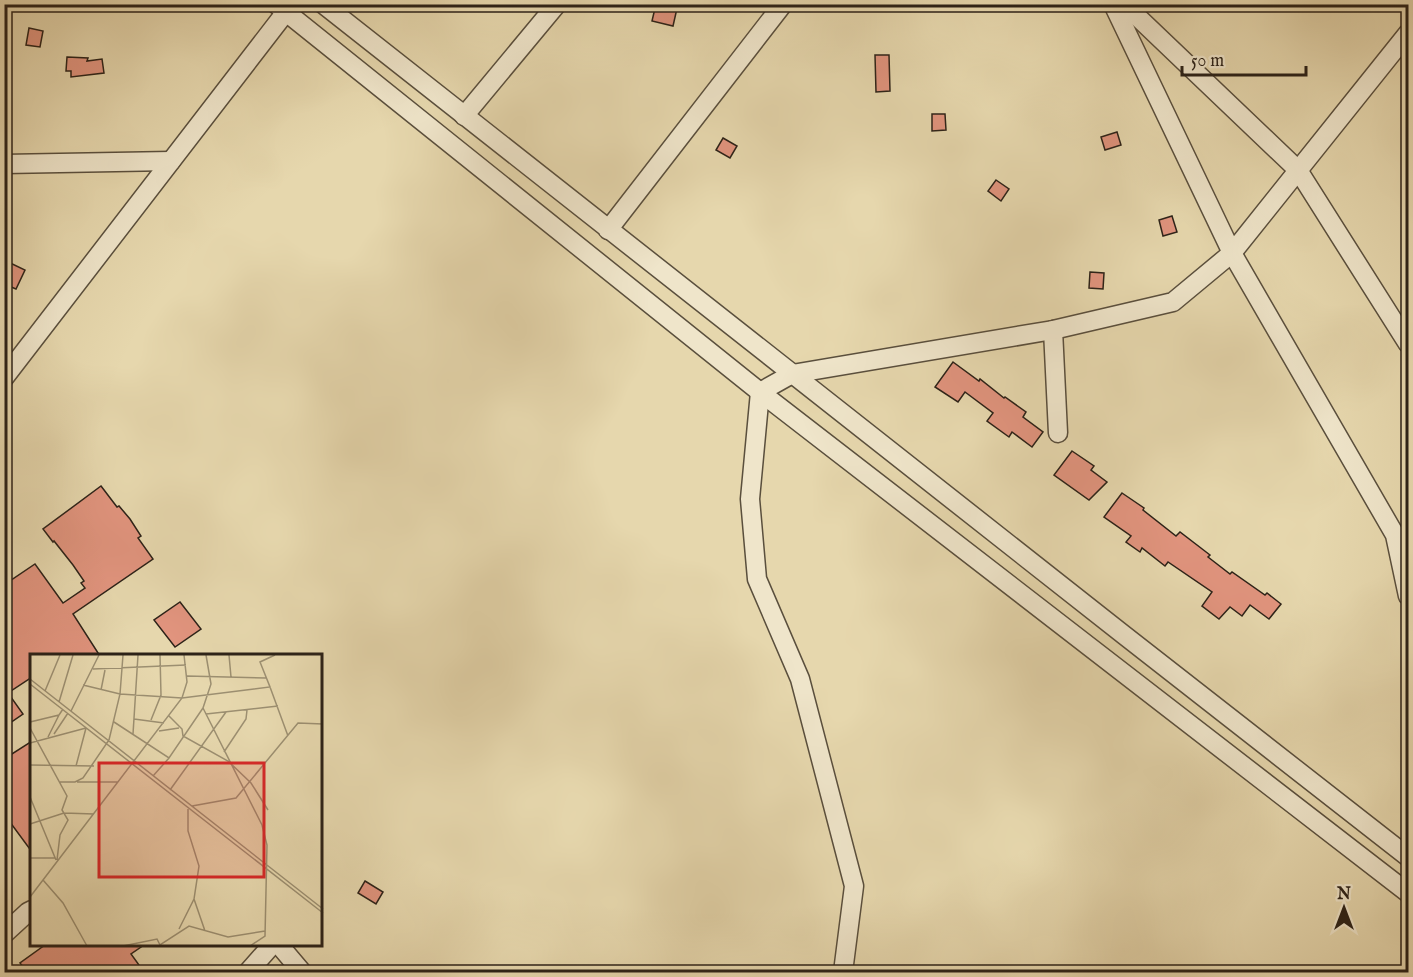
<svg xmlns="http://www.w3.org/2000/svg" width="1413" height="977" viewBox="0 0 1413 977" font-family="'IM FELL English',serif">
	<rect width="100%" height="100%" fill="#e6d7ad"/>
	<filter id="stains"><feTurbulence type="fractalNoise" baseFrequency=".00333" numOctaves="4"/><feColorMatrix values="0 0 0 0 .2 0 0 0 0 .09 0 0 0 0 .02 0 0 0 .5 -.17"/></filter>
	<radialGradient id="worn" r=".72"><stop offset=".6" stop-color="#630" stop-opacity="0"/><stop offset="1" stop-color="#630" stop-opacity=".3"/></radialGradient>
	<g fill="#e1947e" stroke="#2c2218" stroke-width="1.5">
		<path d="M656 4H678L673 26 652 21Z"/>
		<path d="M29 28 43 31 40 47 26 45Z"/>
		<path d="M875 55H889L890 91 876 92Z"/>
		<path d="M67 57 88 58 87 61 102 59 104 73 71 77V71H66Z"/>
		<path d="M932 114H945L946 130 932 131Z"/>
		<path d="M1117 132 1121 145 1105 150 1101 137Z"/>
		<path d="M723 138 737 146 730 158 716 150Z"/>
		<path d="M996 180 1009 189 1001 201 988 191Z"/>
		<path d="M1172 216 1177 232 1163 236 1159 220Z"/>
		<path d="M4 260 25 270 16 289 4 284Z"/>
		<path d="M1090 272 1104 273 1103 289 1089 288Z"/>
		<path d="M953 362 979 381 980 379 1004 398 1005 397 1026 412 1023 417 1043 432 1032 447 1012 432 1009 437 987 421 993 413 965 392 958 402 935 387Z"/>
		<path d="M1072 451 1094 466 1091 470 1107 482 1089 500 1054 475Z"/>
		<path d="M101 486 117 507 119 506 130 519 141 536 138 538 153 559 73 614 100 656H32V677L8 693 23 714 4 727V585L35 564 63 603 85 588 81 583 84 581 73 565 54 541 53 542 43 529Z"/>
		<path d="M1122 493 1144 508 1143 510 1176 536 1180 532 1210 555 1208 557 1230 574 1232 572 1265 595 1267 593 1281 604 1269 619 1250 605 1242 616 1230 607 1219 619 1202 606 1212 592 1168 562 1165 566 1142 548 1140 552 1126 542 1131 536 1104 517Z"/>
		<path d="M180 602 201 629 175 647 154 620Z"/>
		<path d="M32 741V852L4 814V759Z"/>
		<path d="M365 881 383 892 376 904 358 893Z"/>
		<path d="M45 945H144L131 954 144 972H27L20 963Z"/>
	</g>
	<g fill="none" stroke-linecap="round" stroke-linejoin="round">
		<g stroke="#5a4f3d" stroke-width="21">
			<g id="minor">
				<path d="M276 4 760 392 1408 893"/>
				<path d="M323 4 1124 635 1408 857"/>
				<path d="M1113 4 1232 253 1395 535 1408 596"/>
				<path d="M1124 4 1298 170 1408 344"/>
				<path d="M464 116 557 4"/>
				<path d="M4 164 171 161"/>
				<path d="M608 230 783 4"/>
				<path d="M1053 330 1058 433"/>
				<path d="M4 378 292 4"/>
				<path d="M760 392 792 374 1053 330 1173 302 1232 253 1408 33"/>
				<path d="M760 392 750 499 757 579 800 679 854 886 843 972"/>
				<path d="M4 934 28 912 32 910"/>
				<path d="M280 946 302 972"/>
				<path d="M248 972 271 946"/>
			</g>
		</g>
		<use href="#minor" stroke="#efe5ca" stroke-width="18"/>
	</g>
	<g transform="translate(30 654)">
		<rect width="292" height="292" fill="#e6d7ad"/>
		<path fill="none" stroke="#9c8f71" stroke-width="1.5" d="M176 1 181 30 173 54 232 171 237 191 235 282 220 292M199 1 201 23M63 15 156 11M157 22 236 24M0 25 293 255M0 30 293 259M53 31 90 40 152 44 240 33 230 8 245 1M240 33 258 82M71 36 75 16M15 37 30 1M29 48 43 1M41 57 69 1M176 60 248 52M139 62 152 75 153 82 198 107 221 129 238 156M104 65 134 69M121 66 131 41 130 1M0 68 29 61 33 55M84 68 139 104 173 54M0 74 37 142 32 156 38 166 30 181 27 206M129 77 149 74M24 80 38 59M103 80 108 1M18 83 29 61M0 89 56 74M194 98 216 65 217 56M0 111 64 112M46 112 56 74M123 122 139 104M30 128H45L53 124 79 86 90 40 93 1M47 128H88M140 136 196 58M0 143 26 206M162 152 206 144 268 69 293 70M0 170 34 159 64 160M0 204H25M13 226 33 249 57 292M0 243 152 44 157 28 154 1M164 245 175 277M149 275 164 245 169 212 158 177V155M93 292 127 285 130 291 159 272 198 283 235 277"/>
		<path fill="#d62828" fill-opacity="0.15" stroke="#d62828" stroke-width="3" d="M69 109H234V223H69Z"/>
		<rect width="292" height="292" fill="none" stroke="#2c2218" stroke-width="3"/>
	</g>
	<rect width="1413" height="977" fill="none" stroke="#e6d7ad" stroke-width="24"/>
	<rect x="6" y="6" width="1401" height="965" fill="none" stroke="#2c2218" stroke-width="3"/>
	<rect x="12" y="12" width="1389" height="953" fill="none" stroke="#2c2218" stroke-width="1.5"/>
	<g transform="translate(1344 908)" stroke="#efe5ca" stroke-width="4.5" paint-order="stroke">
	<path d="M0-4.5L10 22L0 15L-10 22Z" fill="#2c2218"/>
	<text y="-9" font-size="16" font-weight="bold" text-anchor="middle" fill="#2c2218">N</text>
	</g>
	<path d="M1182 66v9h124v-9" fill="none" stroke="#2c2218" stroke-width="3"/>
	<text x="1191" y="66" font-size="18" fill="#2c2218" stroke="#efe5ca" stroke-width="4.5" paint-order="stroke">50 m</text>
	<rect width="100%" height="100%" filter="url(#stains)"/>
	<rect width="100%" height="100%" fill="url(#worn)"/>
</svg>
